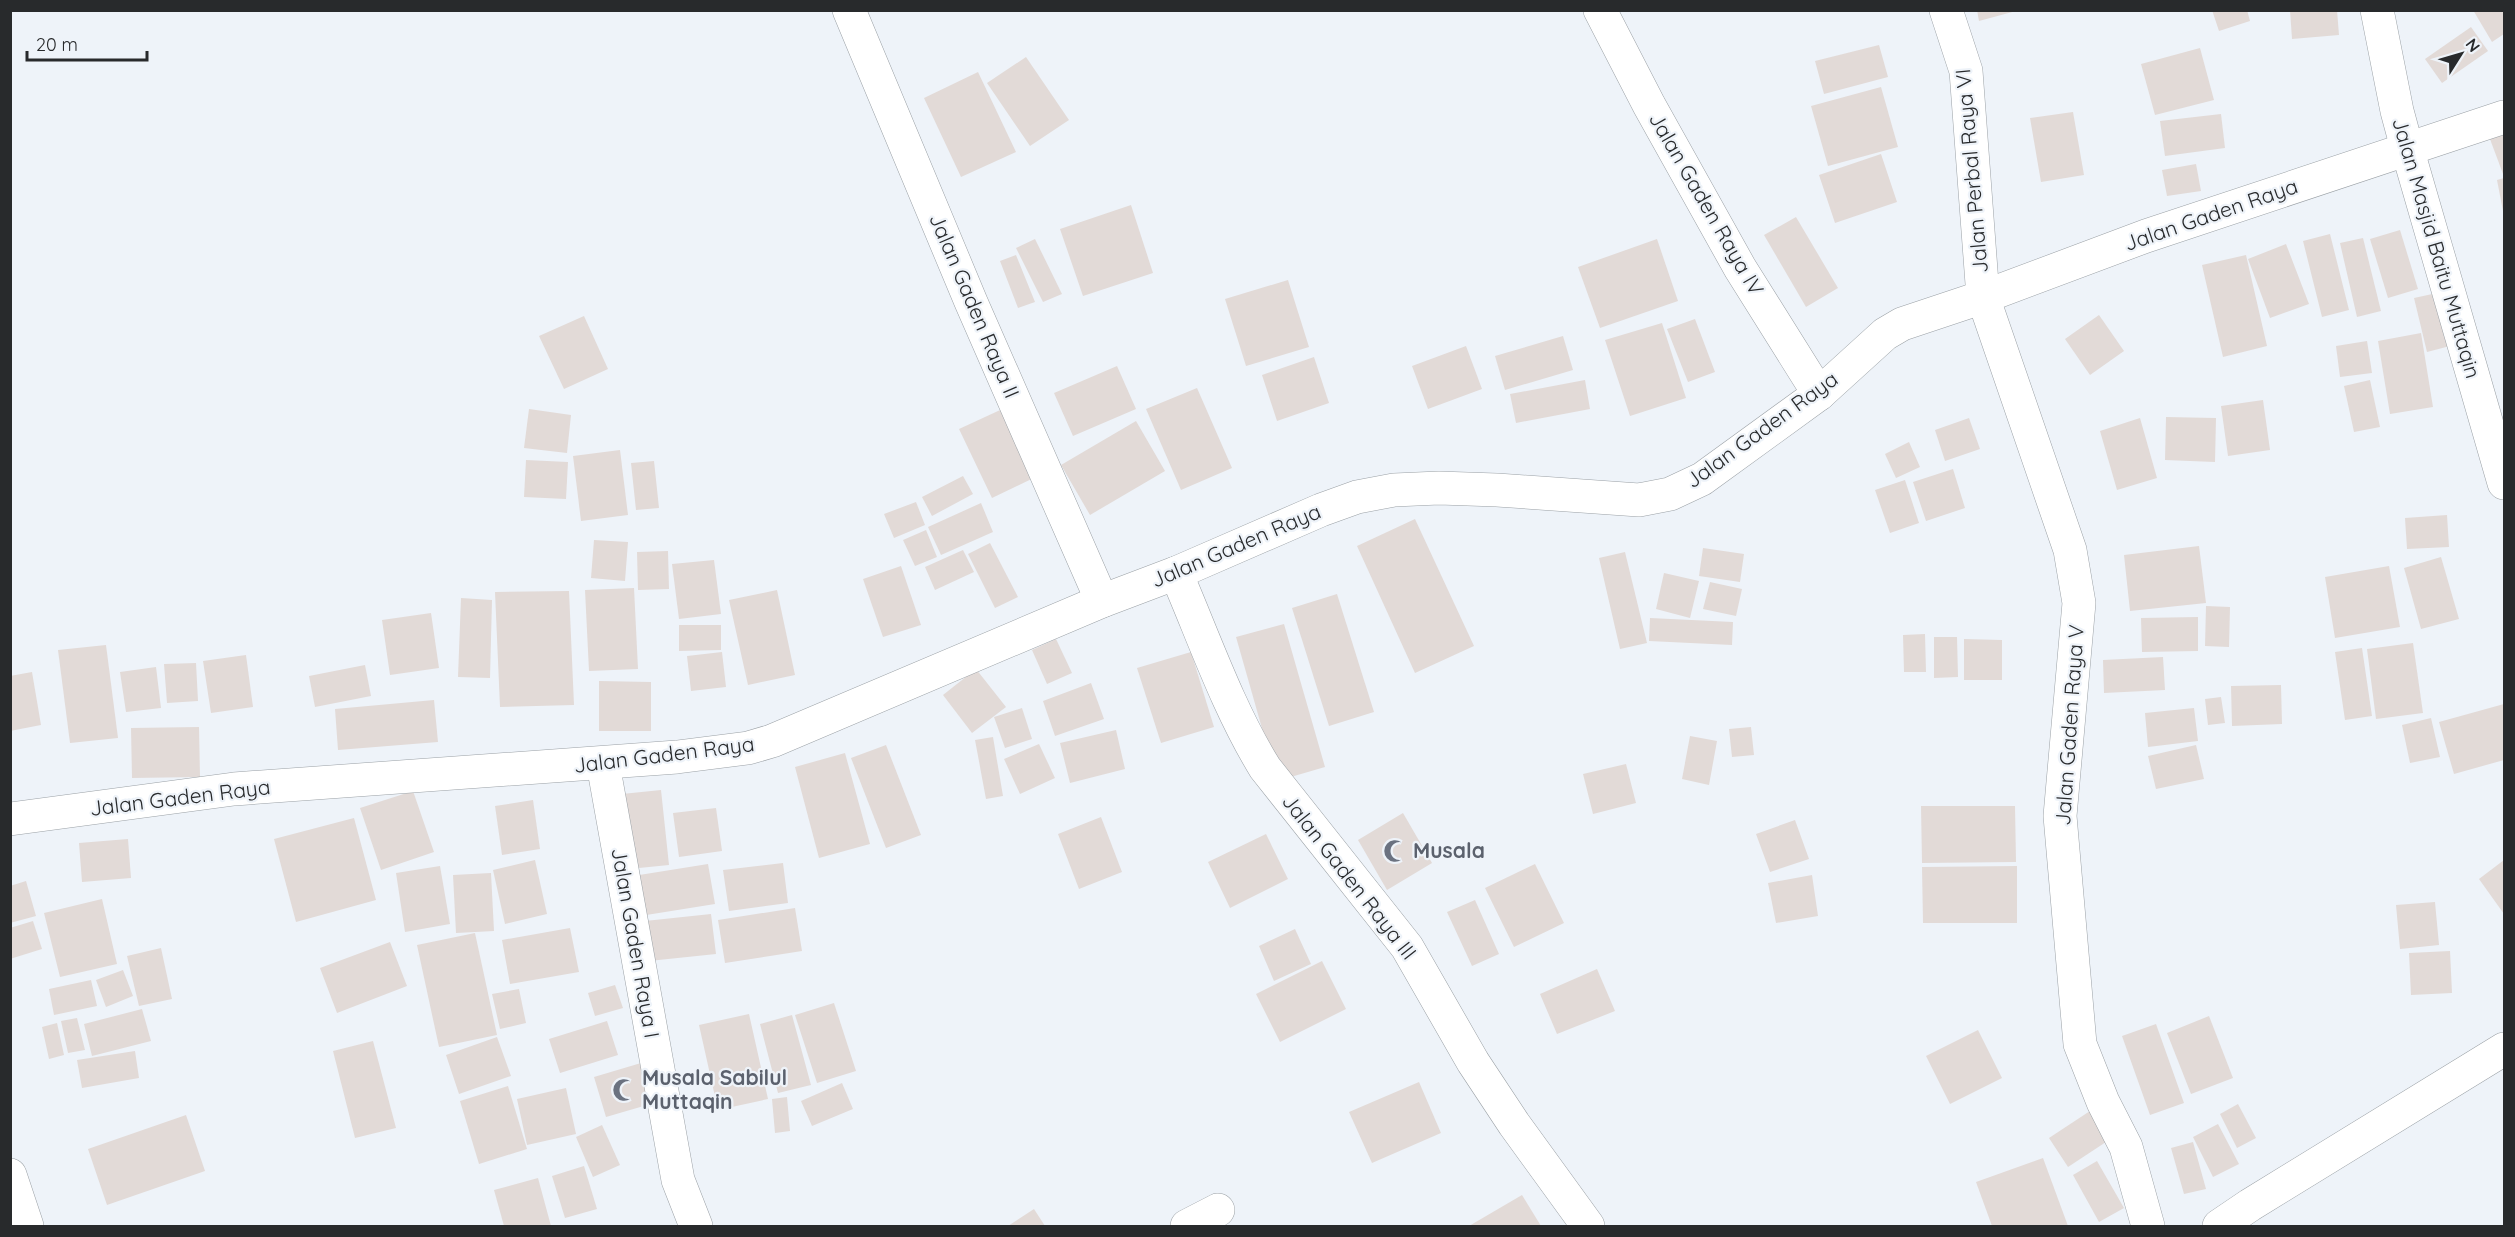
<svg xmlns="http://www.w3.org/2000/svg" width="2515" height="1237" font-family="Quicksand,sans-serif">
  <style>
    .building { fill: #e2dad7 }
    .lines { fill: none; stroke-linecap: round; stroke-linejoin: round }
    .street-casing { stroke: #9ba1a6; stroke-width: 34 }
    .street { stroke: #fff; stroke-width: 33 }
    .labels { text-anchor: middle; stroke-width: 4.5; stroke-linejoin: round; paint-order: stroke }
    .street-label { font-size: 21px; fill: #282a2c; stroke: #eef3f9 }
    .worship-label { font-size: 21px; font-weight: bold; fill: #5b616d; stroke: #eef3f9; text-anchor: start }
  </style>
  <rect width="100%" height="100%" fill="#eef3f9"/>
  <!-- building -->
  <g class="building">
    <polygon points="1977,10 2016,10 2016,11 1979,21"/>
    <polygon points="2212,10 2247,10 2250,21 2219,31"/>
    <polygon points="2290,10 2337,10 2339,35 2292,39"/>
    <polygon points="2473,10 2504,10 2504,34 2492,42"/>
    <polygon points="2471,27 2488,51 2442,83 2425,59"/>
    <polygon points="1879,45 1888,77 1824,94 1815,61"/>
    <polygon points="2200,48 2214,100 2155,115 2141,64"/>
    <polygon points="1026,57 1069,120 1030,146 987,83"/>
    <polygon points="978,72 1016,152 961,177 924,98"/>
    <polygon points="1881,87 1898,147 1828,166 1811,106"/>
    <polygon points="2073,112 2084,175 2041,182 2030,118"/>
    <polygon points="2221,114 2225,148 2165,156 2160,121"/>
    <polygon points="2504,125 2504,173 2503,174 2487,131"/>
    <polygon points="1881,154 1897,202 1835,223 1819,175"/>
    <polygon points="2196,164 2201,191 2167,196 2162,170"/>
    <polygon points="2504,178 2504,211 2503,211 2497,180"/>
    <polygon points="1131,205 1153,273 1083,296 1060,229"/>
    <polygon points="1796,217 1838,288 1806,307 1764,235"/>
    <polygon points="2400,230 2418,289 2388,298 2370,239"/>
    <polygon points="2330,234 2349,310 2322,317 2303,241"/>
    <polygon points="2363,238 2381,311 2357,317 2340,243"/>
    <polygon points="1035,239 1062,294 1043,302 1016,248"/>
    <polygon points="1657,239 1678,301 1600,328 1578,267"/>
    <polygon points="2286,244 2309,304 2270,318 2248,259"/>
    <polygon points="1016,255 1035,302 1018,308 1000,261"/>
    <polygon points="2246,255 2267,346 2223,357 2202,265"/>
    <polygon points="1288,280 1309,347 1246,366 1225,299"/>
    <polygon points="2437,293 2450,346 2427,352 2414,298"/>
    <polygon points="2099,315 2124,351 2090,375 2065,339"/>
    <polygon points="584,316 608,369 564,389 539,336"/>
    <polygon points="1695,319 1715,372 1688,382 1667,329"/>
    <polygon points="1662,323 1686,398 1630,416 1605,340"/>
    <polygon points="2421,333 2433,407 2390,414 2378,341"/>
    <polygon points="1563,336 1573,370 1505,390 1495,356"/>
    <polygon points="2367,341 2372,373 2340,377 2336,346"/>
    <polygon points="1466,346 1482,389 1428,409 1412,366"/>
    <polygon points="1314,357 1329,403 1277,421 1262,375"/>
    <polygon points="1117,366 1136,409 1073,436 1054,393"/>
    <polygon points="1585,380 1590,409 1516,423 1510,394"/>
    <polygon points="2370,380 2380,427 2354,432 2344,386"/>
    <polygon points="1197,388 1232,468 1181,490 1146,409"/>
    <polygon points="2263,400 2270,450 2228,456 2221,406"/>
    <polygon points="1011,405 1044,473 992,498 959,429"/>
    <polygon points="529,409 571,415 567,453 524,448"/>
    <polygon points="2166,417 2216,418 2215,462 2165,460"/>
    <polygon points="1969,418 1980,449 1945,461 1935,430"/>
    <polygon points="2140,418 2157,478 2117,490 2100,431"/>
    <polygon points="1136,421 1165,471 1090,515 1061,465"/>
    <polygon points="1909,442 1920,467 1896,478 1885,454"/>
    <polygon points="620,450 628,515 581,521 573,456"/>
    <polygon points="526,460 568,462 566,499 524,497"/>
    <polygon points="654,461 659,508 636,510 631,463"/>
    <polygon points="1953,469 1965,508 1926,521 1913,482"/>
    <polygon points="963,476 973,494 932,516 922,497"/>
    <polygon points="1905,480 1919,523 1890,533 1875,490"/>
    <polygon points="916,502 925,525 894,538 884,514"/>
    <polygon points="981,503 993,532 941,555 928,527"/>
    <polygon points="2447,515 2449,547 2407,549 2405,518"/>
    <polygon points="1415,519 1474,646 1415,673 1357,546"/>
    <polygon points="926,530 937,557 915,566 903,540"/>
    <polygon points="594,540 628,542 625,581 591,578"/>
    <polygon points="990,543 1018,597 995,608 968,554"/>
    <polygon points="2199,546 2206,603 2130,611 2124,555"/>
    <polygon points="1703,548 1744,554 1740,582 1699,576"/>
    <polygon points="963,550 974,572 935,590 925,567"/>
    <polygon points="668,551 669,589 638,590 637,552"/>
    <polygon points="1625,552 1647,643 1620,649 1599,558"/>
    <polygon points="2441,557 2459,619 2421,629 2404,568"/>
    <polygon points="714,560 721,614 679,619 672,564"/>
    <polygon points="901,566 921,625 883,637 863,579"/>
    <polygon points="2389,566 2400,627 2335,638 2325,577"/>
    <polygon points="1664,573 1699,581 1690,618 1656,609"/>
    <polygon points="1710,582 1742,589 1736,616 1703,609"/>
    <polygon points="634,588 638,669 589,671 585,590"/>
    <polygon points="777,590 795,675 748,685 729,600"/>
    <polygon points="569,591 574,705 500,707 495,592"/>
    <polygon points="1337,594 1374,712 1329,726 1292,608"/>
    <polygon points="461,598 492,600 490,678 458,677"/>
    <polygon points="2206,606 2230,607 2229,647 2205,646"/>
    <polygon points="431,613 439,668 390,675 382,620"/>
    <polygon points="2198,617 2198,651 2142,652 2141,618"/>
    <polygon points="1650,618 1733,622 1732,645 1649,641"/>
    <polygon points="1284,624 1325,767 1277,781 1236,637"/>
    <polygon points="679,625 721,625 721,650 679,651"/>
    <polygon points="1925,634 1926,672 1904,672 1903,635"/>
    <polygon points="1934,637 1957,637 1958,677 1934,678"/>
    <polygon points="1056,639 1072,673 1047,684 1032,650"/>
    <polygon points="1964,639 2002,640 2002,680 1964,680"/>
    <polygon points="2413,643 2423,713 2376,719 2367,649"/>
    <polygon points="106,645 118,738 70,743 58,650"/>
    <polygon points="2362,648 2372,716 2345,720 2335,652"/>
    <polygon points="722,652 726,687 691,691 687,656"/>
    <polygon points="1191,652 1214,727 1161,743 1137,668"/>
    <polygon points="246,655 253,707 211,713 203,661"/>
    <polygon points="2163,657 2165,690 2104,693 2103,660"/>
    <polygon points="196,663 198,701 167,703 164,664"/>
    <polygon points="365,665 371,696 315,707 309,676"/>
    <polygon points="156,667 161,708 126,712 120,672"/>
    <polygon points="976,669 1006,707 972,733 943,695"/>
    <polygon points="32,672 41,725 10,731 10,676"/>
    <polygon points="599,681 651,682 651,731 599,731"/>
    <polygon points="1091,683 1104,719 1055,736 1043,701"/>
    <polygon points="2281,685 2282,724 2232,726 2231,686"/>
    <polygon points="2221,697 2225,723 2208,725 2205,699"/>
    <polygon points="434,700 438,742 338,750 335,709"/>
    <polygon points="2504,704 2504,760 2454,774 2439,722"/>
    <polygon points="1022,708 1032,739 1005,748 994,717"/>
    <polygon points="2194,708 2198,741 2148,747 2145,713"/>
    <polygon points="2431,718 2440,757 2410,763 2402,725"/>
    <polygon points="199,727 200,777 132,778 131,728"/>
    <polygon points="1751,727 1754,755 1732,757 1729,729"/>
    <polygon points="1116,730 1125,769 1070,783 1060,743"/>
    <polygon points="1690,736 1717,741 1709,785 1682,779"/>
    <polygon points="993,737 1003,796 986,799 975,740"/>
    <polygon points="1039,744 1055,778 1020,794 1004,759"/>
    <polygon points="886,745 921,835 886,848 851,758"/>
    <polygon points="2196,745 2204,779 2156,789 2148,756"/>
    <polygon points="845,753 870,844 819,858 795,767"/>
    <polygon points="1626,764 1636,803 1593,814 1583,774"/>
    <polygon points="661,790 669,865 629,869 622,794"/>
    <polygon points="413,791 434,852 381,870 360,808"/>
    <polygon points="533,800 540,849 502,855 495,806"/>
    <polygon points="1921,806 2015,806 2016,862 1922,863"/>
    <polygon points="716,808 722,851 679,857 673,813"/>
    <polygon points="1403,813 1432,863 1387,890 1358,840"/>
    <polygon points="1101,817 1122,872 1079,889 1058,834"/>
    <polygon points="354,818 376,900 296,922 274,839"/>
    <polygon points="1795,820 1809,859 1770,872 1756,834"/>
    <polygon points="1266,834 1288,879 1230,908 1208,862"/>
    <polygon points="128,839 131,878 82,882 79,843"/>
    <polygon points="535,860 547,914 505,924 493,870"/>
    <polygon points="2504,860 2504,914 2479,879"/>
    <polygon points="783,863 788,903 729,911 723,870"/>
    <polygon points="708,864 715,904 640,916 633,876"/>
    <polygon points="1535,864 1564,923 1514,947 1485,888"/>
    <polygon points="440,866 450,924 405,932 396,873"/>
    <polygon points="2017,866 2017,923 1923,923 1922,867"/>
    <polygon points="491,873 494,931 456,933 453,875"/>
    <polygon points="1812,875 1818,916 1776,923 1768,883"/>
    <polygon points="26,881 36,916 10,923 10,886"/>
    <polygon points="102,899 117,964 60,977 44,913"/>
    <polygon points="1475,900 1499,954 1472,966 1447,912"/>
    <polygon points="2435,902 2439,945 2400,949 2396,905"/>
    <polygon points="795,908 802,951 725,963 718,920"/>
    <polygon points="711,914 716,954 649,961 645,921"/>
    <polygon points="33,921 42,949 10,959 10,928"/>
    <polygon points="570,928 579,972 510,984 502,940"/>
    <polygon points="1295,929 1311,964 1274,981 1259,946"/>
    <polygon points="475,933 497,1035 439,1047 417,945"/>
    <polygon points="390,942 407,986 337,1013 320,968"/>
    <polygon points="161,948 172,999 139,1006 127,956"/>
    <polygon points="2450,951 2452,993 2411,995 2409,953"/>
    <polygon points="1322,961 1346,1009 1280,1042 1256,994"/>
    <polygon points="1597,969 1615,1011 1557,1034 1540,994"/>
    <polygon points="123,970 133,996 106,1007 96,980"/>
    <polygon points="91,980 97,1006 54,1015 49,989"/>
    <polygon points="615,985 623,1008 595,1016 588,993"/>
    <polygon points="519,989 526,1023 500,1029 492,994"/>
    <polygon points="834,1003 856,1071 817,1083 795,1015"/>
    <polygon points="142,1009 151,1041 92,1056 84,1024"/>
    <polygon points="749,1014 768,1099 718,1110 699,1025"/>
    <polygon points="792,1015 811,1085 778,1093 760,1024"/>
    <polygon points="2209,1016 2233,1078 2191,1094 2167,1033"/>
    <polygon points="77,1018 85,1050 68,1053 61,1021"/>
    <polygon points="607,1021 618,1055 560,1073 549,1039"/>
    <polygon points="57,1023 64,1055 49,1059 42,1027"/>
    <polygon points="2156,1024 2184,1103 2150,1115 2122,1036"/>
    <polygon points="1978,1030 2002,1078 1950,1104 1926,1056"/>
    <polygon points="497,1037 511,1076 459,1094 446,1055"/>
    <polygon points="373,1041 396,1128 355,1138 333,1051"/>
    <polygon points="135,1051 139,1078 82,1088 77,1060"/>
    <polygon points="641,1063 654,1103 606,1117 594,1077"/>
    <polygon points="1419,1082 1441,1133 1372,1163 1349,1112"/>
    <polygon points="842,1083 853,1109 812,1126 801,1101"/>
    <polygon points="508,1086 527,1149 479,1164 460,1101"/>
    <polygon points="566,1088 576,1134 527,1145 517,1099"/>
    <polygon points="787,1097 790,1131 775,1133 772,1099"/>
    <polygon points="2238,1104 2256,1138 2237,1148 2220,1114"/>
    <polygon points="2090,1111 2109,1140 2068,1167 2049,1138"/>
    <polygon points="186,1115 205,1171 107,1205 88,1149"/>
    <polygon points="2218,1124 2239,1164 2213,1177 2193,1137"/>
    <polygon points="602,1125 620,1165 593,1177 576,1137"/>
    <polygon points="2193,1142 2206,1189 2184,1194 2171,1148"/>
    <polygon points="2043,1158 2068,1226 1992,1226 1976,1182"/>
    <polygon points="2097,1161 2124,1208 2099,1222 2073,1175"/>
    <polygon points="584,1166 597,1209 565,1218 552,1176"/>
    <polygon points="538,1178 551,1226 504,1226 494,1190"/>
    <polygon points="1522,1195 1541,1226 1469,1226"/>
    <polygon points="1034,1209 1045,1226 1008,1226"/>
  </g>
  <g class="lines">
    <!-- street casing -->
    <g class="street-casing">
      <g id="street">
        <polyline points="849,10 971,302 1102,601"/>
        <polyline points="1600,10 1649,105 1740,268 1819,394"/>
        <polyline points="1946,10 1966,71 1983,297 2070,550 2079,603 2060,816 2080,1044 2103,1102 2126,1147 2148,1226"/>
        <polyline points="2377,10 2397,111 2407,148 2504,483"/>
        <path d="M1176,573C1204,638 1228,708 1265,768L1407,947L1473,1062L1514,1124L1588,1226"/>
        <polyline points="603,764 678,1180 696,1226"/>
        <polyline points="10,819 234,789 677,757 748,748 772,741 1102,601 1176,573 1321,510 1357,497 1394,490 1439,488 1497,490 1639,500 1670,494 1702,479 1819,394 1885,334 1902,324 1983,297 2146,236 2504,117"/>
        <polyline points="10,1175 27,1226"/>
        <polyline points="1187,1226 1218,1210"/>
        <polyline points="2219,1226 2250,1205 2504,1049"/>
      </g>
    </g>
    <!-- street -->
    <use href="#street" class="street"/>
  </g>
  <!-- icons -->
  <defs>
    <g id="mosque-bare" transform="scale(1.8)"><path d="M3.5-4.9A6 6 0 1 0 3.5 4.9A5 5 0 1 1 3.5-4.9Z" fill="#6b7280" stroke="#eef3f9" stroke-width="2.5" paint-order="stroke"/></g>
  </defs>
  <g fill-rule="evenodd">
    <use href="#mosque-bare" x="1395" y="851"/>
    <use href="#mosque-bare" x="624" y="1090"/>
  </g>
  <g class="labels">
    <!-- street labels -->
    <g class="street-label">
      <text transform="translate(1972 171) rotate(-95)" y="7">Jalan Perbal Raya VI</text>
      <text transform="translate(1706 204) rotate(60)" y="7">Jalan Gaden Raya IV</text>
      <text transform="translate(2211 215) rotate(-19)" y="7">Jalan Gaden Raya</text>
      <text transform="translate(2436 248) rotate(74)" y="7">Jalan Masjid Baitu Muttaqin</text>
      <text transform="translate(974 306) rotate(67)" y="7">Jalan Gaden Raya II</text>
      <text transform="translate(1762 430) rotate(-36)" y="7">Jalan Gaden Raya</text>
      <text transform="translate(1236 546) rotate(-23)" y="7">Jalan Gaden Raya</text>
      <text transform="translate(2070 725) rotate(-86)" y="7">Jalan Gaden Raya V</text>
      <text transform="translate(664 755) rotate(-7)" y="7">Jalan Gaden Raya</text>
      <text transform="translate(180 798) rotate(-7)" y="7">Jalan Gaden Raya</text>
      <text transform="translate(1349 877) rotate(52)" y="7">Jalan Gaden Raya III</text>
      <text transform="translate(635 943) rotate(80)" y="7">Jalan Gaden Raya I</text>
    </g>
    <!-- worship labels -->
    <g class="worship-label">
      <text x="1413" y="858">Musala</text>
      <text x="642" y="1085">Musala Sabilul<tspan x="642" dy="24">Muttaqin</tspan></text>
    </g>
  </g>
  <!-- border -->
  <rect width="2515" height="1237" fill="none" stroke="#282a2c" stroke-width="24"/>
  <!-- north arrow -->
  <g transform="translate(2461 54) rotate(53)" stroke="#eef3f9" stroke-width="4.5" paint-order="stroke">
  <path d="M0-4.5L10 22L0 15L-10 22Z" fill="#282a2c"/>
  <text y="-9" font-size="16" font-weight="bold" text-anchor="middle" fill="#282a2c">N</text>
  </g>
  <!-- scale -->
  <path d="M27 51v9h120v-9" fill="none" stroke="#282a2c" stroke-width="3"/>
  <text x="36" y="51" font-size="18" fill="#282a2c" stroke="#eef3f9" stroke-width="4.5" paint-order="stroke">20 m</text>
</svg>
